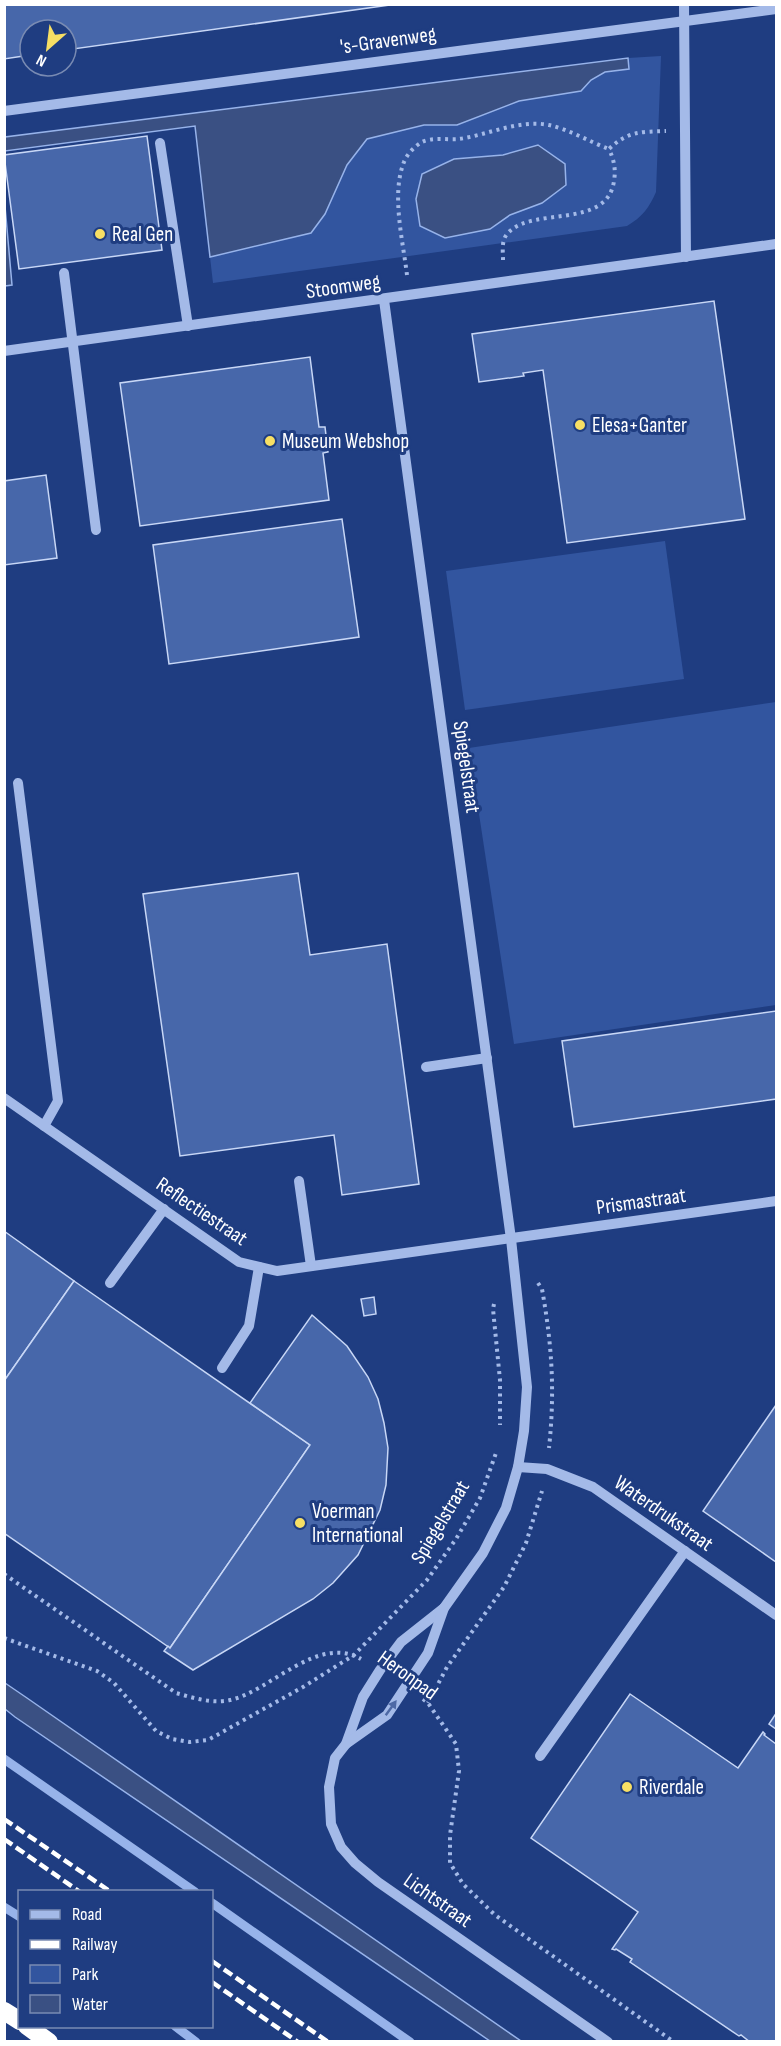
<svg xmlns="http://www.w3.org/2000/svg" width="781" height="2046" font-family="'Sofia Sans Condensed',sans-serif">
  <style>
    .green { fill: #32559f; fill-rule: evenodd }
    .water { fill: #3a5083; stroke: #97b3ea; stroke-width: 1.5 }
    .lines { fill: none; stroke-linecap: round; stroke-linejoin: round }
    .stream { stroke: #97b3ea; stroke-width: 9 }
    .building { fill: #4767aa; stroke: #c8d7f6; stroke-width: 1.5 }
    .path { stroke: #a4bae8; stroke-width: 4; stroke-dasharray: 3 4.5; stroke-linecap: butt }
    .minor { stroke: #a4bae8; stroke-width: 10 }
    .highway { stroke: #fff; stroke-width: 18 }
    .rail { stroke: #fff; stroke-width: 4.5; stroke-dasharray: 10 4.5; stroke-linecap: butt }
    .oneway { fill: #4e69a5 }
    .poi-dot { fill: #f7df64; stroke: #1f3d81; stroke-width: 2 }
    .labels { text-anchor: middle; stroke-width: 6; stroke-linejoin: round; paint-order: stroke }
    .street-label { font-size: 21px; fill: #fff; stroke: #1f3d81 }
    .poi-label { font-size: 21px; fill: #fff; stroke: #1f3d81; text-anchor: start }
  </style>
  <rect width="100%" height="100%" fill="#1f3d81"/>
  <!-- green -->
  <g class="green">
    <path d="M661,56L656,192C649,208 642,217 627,226L213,283L210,257L311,233L325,214L347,165L366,139L424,125H457L519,101L580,91L590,80L605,72L629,69L628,58ZM538,145L542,203L510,215L490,229L454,159L503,155Z"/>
    <polygon points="665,541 684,679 465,710 446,571"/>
    <polygon points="776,702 776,1005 514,1044 469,748"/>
  </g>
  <!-- water -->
  <g class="water">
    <polygon points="628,58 629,69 605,72 591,80 581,91 519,101 457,125 424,125 367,139 347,165 325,214 311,233 210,257 195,126 5,151 5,137"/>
    <polygon points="538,145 565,164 566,185 542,203 510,215 490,229 445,238 420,226 416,199 422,174 454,159 503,155"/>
    <polygon points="4,195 12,285 5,286 4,286"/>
    <polygon points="5,1683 27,1698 521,2041 490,2041 15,1717 5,1709"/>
  </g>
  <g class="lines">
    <!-- stream -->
    <g class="stream">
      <polyline points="4,1759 195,1892"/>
      <polyline points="212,1903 410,2042"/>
      <polyline points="4,1907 20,1917"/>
      <polyline points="175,2026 196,2042"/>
    </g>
  </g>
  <!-- building -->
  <g class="building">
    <polygon points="4,4 397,4 66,50 66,30 30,30 30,55 4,59"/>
    <polygon points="147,136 162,250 19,269 4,155"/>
    <polygon points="714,301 745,519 567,543 543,370 523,373 524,376 479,382 472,334"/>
    <polygon points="310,357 319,427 325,427 328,452 323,453 329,500 140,526 120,383"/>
    <polygon points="46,475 57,558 4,565 4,481"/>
    <polygon points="342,519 359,637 169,664 153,545"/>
    <polygon points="298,873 310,955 387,944 419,1184 342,1195 334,1135 180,1156 143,894"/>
    <polygon points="776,1011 776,1099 574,1127 562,1041"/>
    <polygon points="4,1231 74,1281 4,1381"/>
    <polygon points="74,1281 310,1445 170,1648 4,1533 4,1381"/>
    <polygon points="374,1297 376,1314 364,1316 361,1299"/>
    <polygon points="312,1315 347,1346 368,1377 378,1399 384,1423 388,1448 386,1485 380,1510 358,1555 333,1583 313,1599 193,1670 164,1651 168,1646 170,1648 310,1445 250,1403"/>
    <polygon points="776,1405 776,1562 703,1511"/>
    <polygon points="630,1694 738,1768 763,1732 765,1734 764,1735 776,1744 776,2042 750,2042 741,2035 739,2036 630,1962 632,1959 616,1949 615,1950 612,1949 638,1912 531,1838"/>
    <polygon points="775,1715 776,1716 776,1729 769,1724"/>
  </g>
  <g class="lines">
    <!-- path -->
    <g class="path">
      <path d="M503,260C503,251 501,240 508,233C532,206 607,230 614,181C616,169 614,160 609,149C628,131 640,132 666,131"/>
      <path d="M407,275C403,241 391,194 404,162C407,154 415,146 422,142C432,137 448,140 459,139C487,135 520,119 549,125C568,129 590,142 609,149"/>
      <path d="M538,1283L542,1289C552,1345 555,1391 549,1448"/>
      <polyline points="494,1304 493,1309 500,1380 500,1425"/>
      <path d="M4,1574L176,1693C194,1698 212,1704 230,1700C271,1691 317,1634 361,1659"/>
      <polyline points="4,1638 97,1671 114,1683 156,1731 172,1739 190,1742 208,1740 303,1687 354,1655 427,1580 456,1539 480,1498 496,1453"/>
      <polyline points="423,1699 428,1703 456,1744 459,1771 450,1835 450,1863 463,1884 495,1915 674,2042"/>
      <polyline points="428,1703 447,1667 504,1587 526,1543 542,1491"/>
    </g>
    <!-- minor -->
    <g class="minor">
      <polyline points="684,4 686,257"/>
      <polyline points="4,111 776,9"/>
      <polyline points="160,143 188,326"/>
      <polyline points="64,273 96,530"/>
      <polyline points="4,351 776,244"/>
      <polyline points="18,783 58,1101 44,1126"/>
      <polyline points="426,1067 487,1058"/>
      <polyline points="4,1098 239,1262 277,1271 776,1201"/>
      <polyline points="299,1181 311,1266"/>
      <polyline points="110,1283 164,1209"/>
      <polyline points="222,1368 249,1326 259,1267"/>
      <polyline points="518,1467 547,1469 593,1487 776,1615"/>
      <polyline points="444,1608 401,1642 380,1670 363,1697 346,1744 335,1758 329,1787 331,1824 341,1847 355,1863 378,1882 608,2042"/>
      <polyline points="346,1744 387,1715 428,1653 444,1608 483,1553 506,1508 518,1467 524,1431 527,1387 511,1239 384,300"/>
      <polyline points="540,1756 685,1551"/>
    </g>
    <!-- highway -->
    <g class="highway">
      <polyline points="4,2011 20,2021"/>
      <polyline points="27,2026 49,2042"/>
    </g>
    <!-- rail -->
    <g class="rail">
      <polyline points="4,1819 111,1892"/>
      <polyline points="4,1839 80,1892"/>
      <polyline points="212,1961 328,2042"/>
      <polyline points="212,1982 298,2042"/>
    </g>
  </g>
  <!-- one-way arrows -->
  <defs><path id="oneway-solid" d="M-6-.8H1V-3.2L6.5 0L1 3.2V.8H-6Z" transform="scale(1.5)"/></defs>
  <use class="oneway" href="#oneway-solid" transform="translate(391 1708) rotate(-54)"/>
  <!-- markers -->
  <g class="poi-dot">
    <circle cx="100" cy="234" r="6"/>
    <circle cx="580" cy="425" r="6"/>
    <circle cx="270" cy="441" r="6"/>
    <circle cx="300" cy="1523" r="6"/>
    <circle cx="627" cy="1787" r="6"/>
  </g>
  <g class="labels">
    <!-- street labels -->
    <g class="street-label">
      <text transform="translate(388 40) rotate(-8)" y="7">'s-Gravenweg</text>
      <text transform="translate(343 286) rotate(-8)" y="7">Stoomweg</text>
      <text transform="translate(467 767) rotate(82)" y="7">Spiegelstraat</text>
      <text transform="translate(641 1201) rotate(-8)" y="7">Prismastraat</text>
      <text transform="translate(202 1211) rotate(34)" y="7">Reflectiestraat</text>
      <text transform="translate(664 1513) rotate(35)" y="7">Waterdrukstraat</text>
      <text transform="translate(440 1522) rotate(-59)" y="7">Spiegelstraat</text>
      <text transform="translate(408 1675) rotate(36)" y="7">Heronpad</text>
      <text transform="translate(438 1900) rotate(35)" y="7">Lichtstraat</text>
    </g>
    <!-- poi labels -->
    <g class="poi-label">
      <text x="112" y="241">Real Gen</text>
      <text x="592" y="432">Elesa+Ganter</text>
      <text x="282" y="448">Museum Webshop</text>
      <text x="312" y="1518">Voerman<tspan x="312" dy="24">International</tspan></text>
      <text x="639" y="1794">Riverdale</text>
    </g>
  </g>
  <!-- border -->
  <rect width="781" height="2046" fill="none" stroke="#ffffff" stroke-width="12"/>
  <!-- legend -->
  <rect x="18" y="1890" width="195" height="138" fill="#1f3d81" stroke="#798bb3" stroke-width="1.5"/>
  <rect x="30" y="1910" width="30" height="9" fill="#a4bae8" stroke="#798bb3" stroke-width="1.5"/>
  <text x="72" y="1920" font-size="18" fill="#ffffff">Road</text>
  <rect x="30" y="1940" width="30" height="9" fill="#ffffff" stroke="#798bb3" stroke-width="1.5"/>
  <text x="72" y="1950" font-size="18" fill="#ffffff">Railway</text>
  <rect x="30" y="1965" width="30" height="18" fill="#32559f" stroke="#798bb3" stroke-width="1.5"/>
  <text x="72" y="1980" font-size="18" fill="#ffffff">Park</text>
  <rect x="30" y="1995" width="30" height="18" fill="#3a5083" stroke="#798bb3" stroke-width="1.5"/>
  <text x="72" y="2010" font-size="18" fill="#ffffff">Water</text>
  <!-- north arrow -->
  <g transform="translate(48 48) rotate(208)"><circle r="28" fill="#1f3d81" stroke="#798bb3" stroke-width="1.5"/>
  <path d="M0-4.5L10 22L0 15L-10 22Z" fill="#f7df64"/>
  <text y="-9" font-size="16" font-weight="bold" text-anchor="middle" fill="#ffffff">N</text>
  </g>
</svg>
